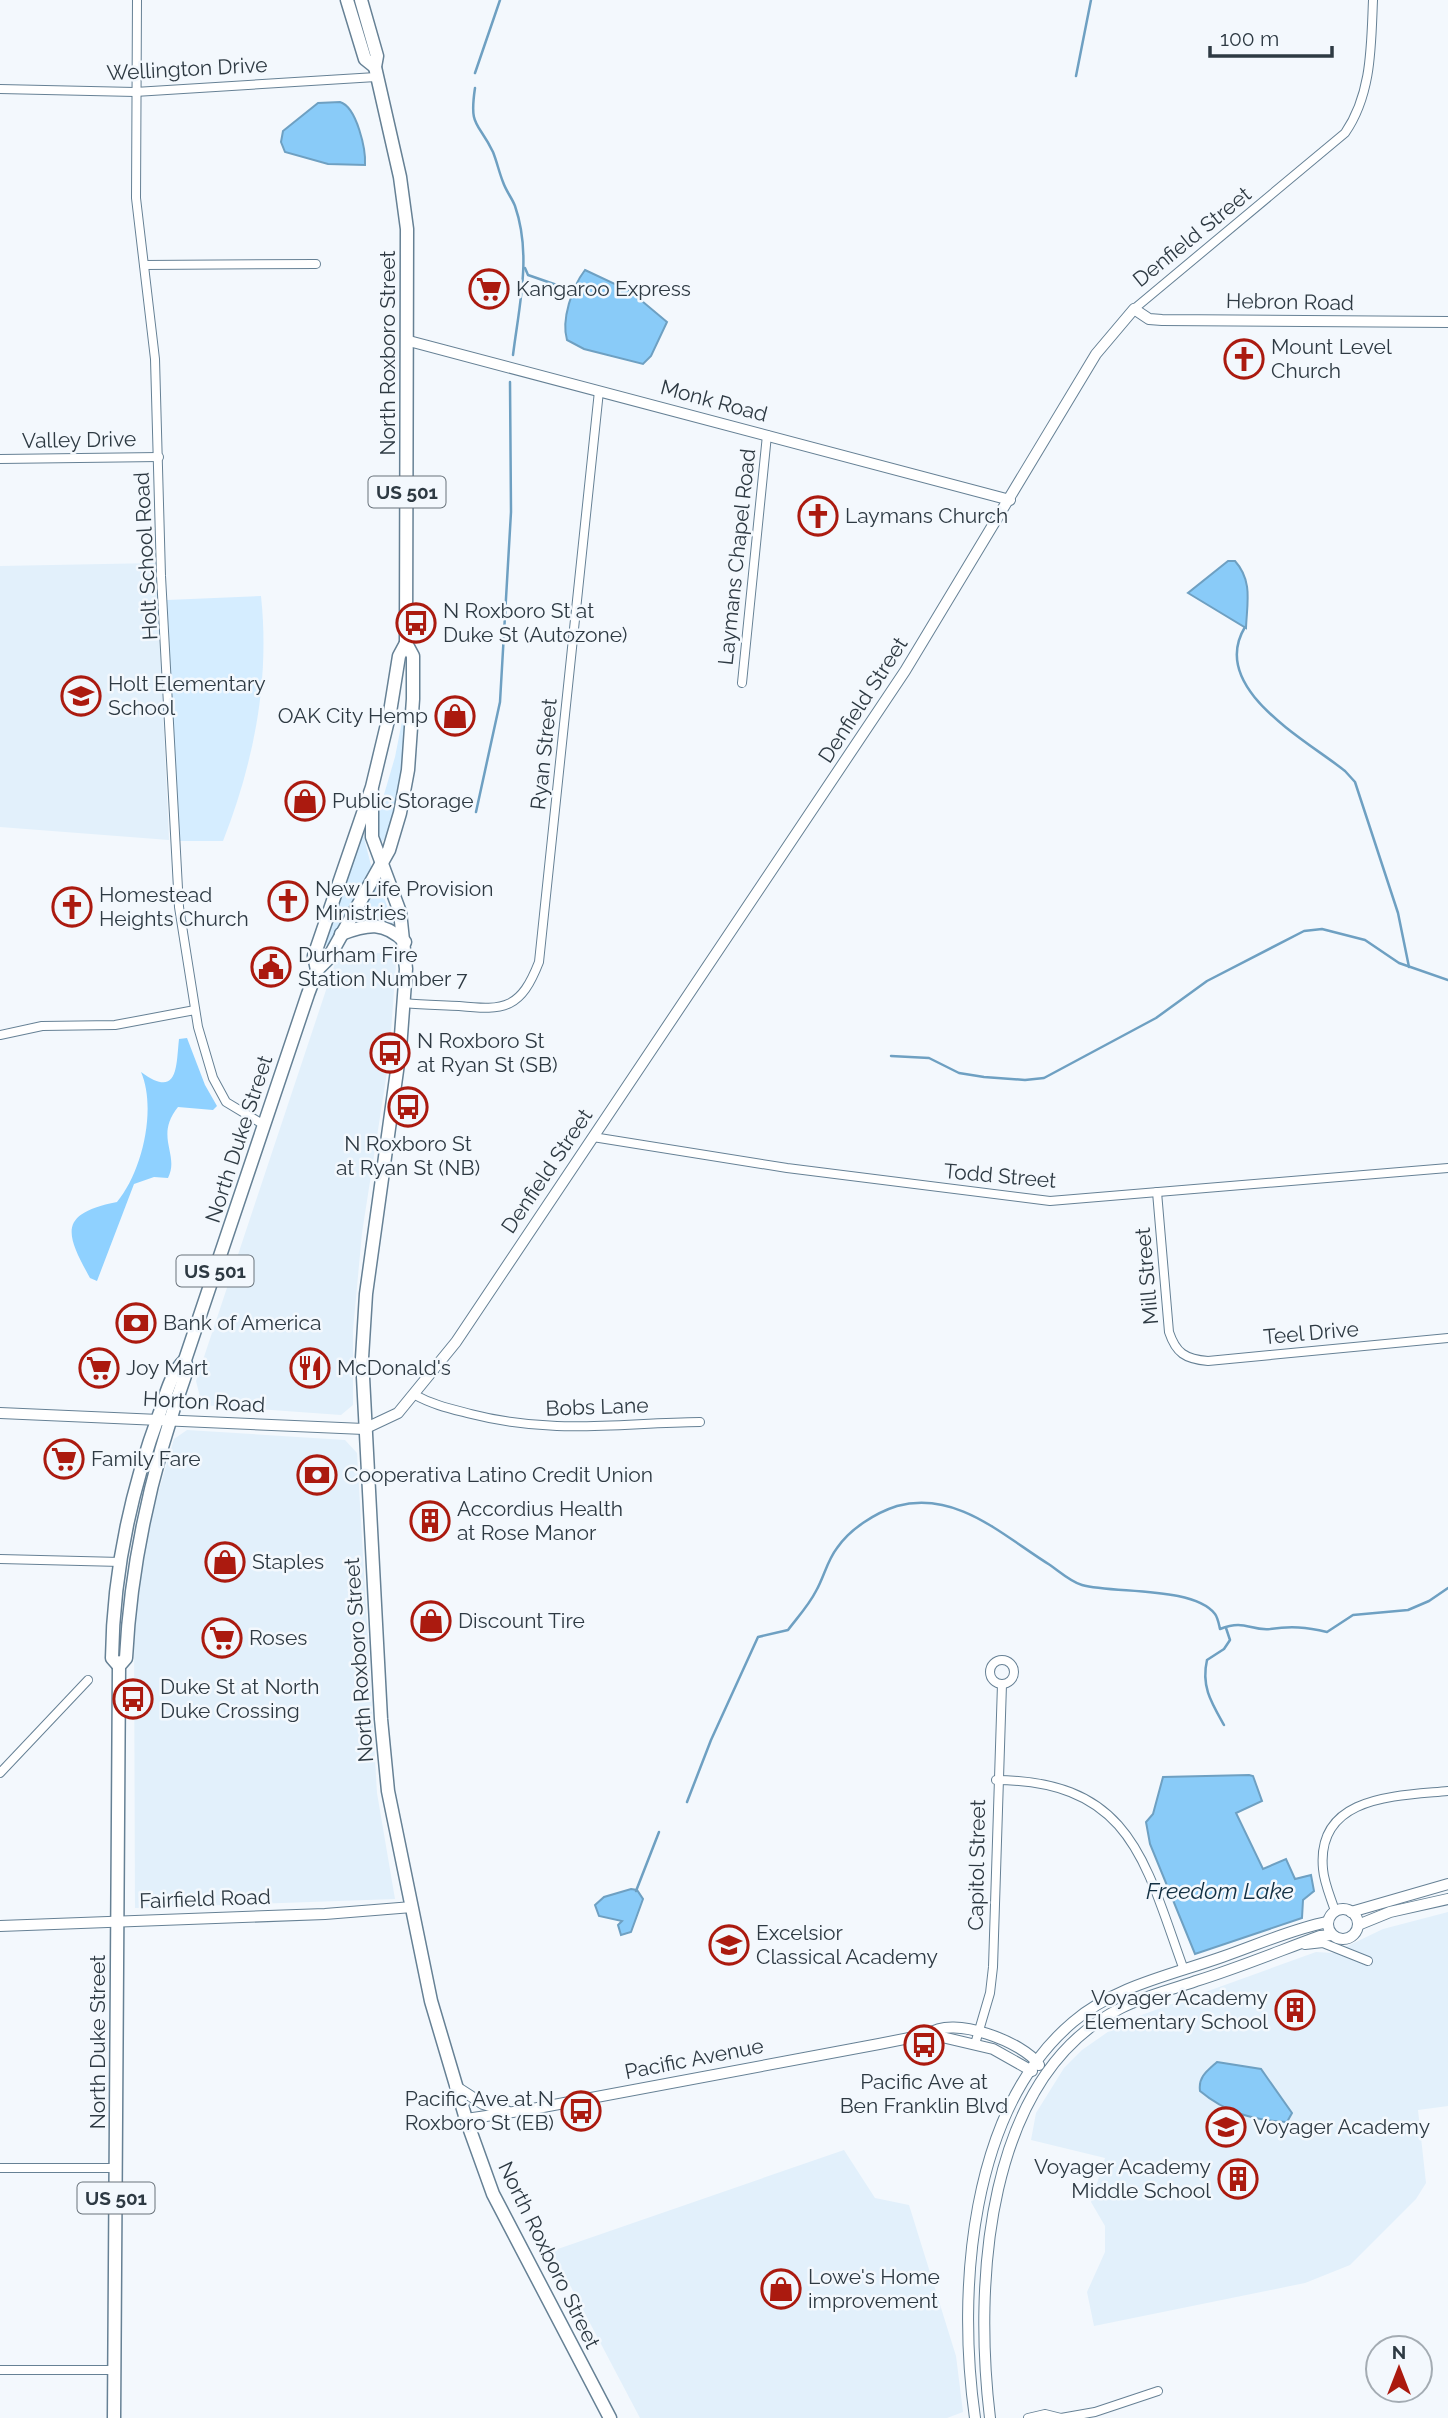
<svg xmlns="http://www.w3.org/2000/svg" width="1448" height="2418" font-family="Raleway,sans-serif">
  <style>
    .built { fill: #e2f0fb }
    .green { fill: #d5edff }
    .forest { fill: #8fd1ff }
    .water { fill: #89cbf8; stroke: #6ea0c2; stroke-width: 2 }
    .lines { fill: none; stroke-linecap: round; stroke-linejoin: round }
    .stream { stroke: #6ea0c2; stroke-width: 2.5 }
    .minor-casing { stroke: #668195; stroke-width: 10 }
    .tertiary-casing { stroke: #668195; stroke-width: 12 }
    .primary-casing { stroke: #668195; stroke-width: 15 }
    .trunk-casing { stroke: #668195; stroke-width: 15 }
    .minor { stroke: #fff; stroke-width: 8 }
    .tertiary { stroke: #fff; stroke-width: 10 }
    .primary { stroke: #fff; stroke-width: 12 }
    .trunk { stroke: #fff; stroke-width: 12 }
    .labels { text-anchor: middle; stroke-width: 5; stroke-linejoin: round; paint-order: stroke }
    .shield { fill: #f3f8fd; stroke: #69737b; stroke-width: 2 }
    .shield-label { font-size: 19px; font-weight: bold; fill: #2e3a43 }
    .street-label { font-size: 21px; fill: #2e3a43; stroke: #f3f8fd }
    .poi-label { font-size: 21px; fill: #2e3a43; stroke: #f3f8fd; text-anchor: start }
    .water-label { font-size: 23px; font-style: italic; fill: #123043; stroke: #f3f8fd }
  </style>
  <rect width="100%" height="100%" fill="#f3f8fd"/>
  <!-- built -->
  <g class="built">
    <polygon points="156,563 169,840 0,827 0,566"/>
    <polygon points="397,950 389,1059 362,1233 353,1330 353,1405 341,1415 202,1405 196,1381 336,960"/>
    <polygon points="187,1430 345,1440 357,1453 377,1793 395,1899 135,1908 134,1627 144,1553 154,1507 174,1439"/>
    <polygon points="1448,1912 1448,2106 1418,2110 1426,2183 1416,2199 1350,2265 1305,2283 1094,2326 1087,2292 1105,2252 1105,2226 1091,2202 1105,2158 1031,2140 1036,2113 1064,2068 1082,2050 1122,2022 1316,1952 1333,1953 1383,1929"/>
    <polygon points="844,2150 875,2198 909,2205 956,2356 963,2412 947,2418 640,2418 552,2251"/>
  </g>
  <!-- green -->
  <g class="green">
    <path d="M261,596C270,680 254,762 223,841H179L167,600Z"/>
    <path d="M407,696C406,729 404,824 379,845L378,815L395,757Z"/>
    <polygon points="363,834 372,869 328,946 324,944"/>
    <polygon points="379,882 393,924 375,920 357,922"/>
  </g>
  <!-- forest -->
  <path class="forest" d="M187,1038L205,1085L217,1106L213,1110L178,1107C154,1137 180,1154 168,1178L154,1177L134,1184L97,1281L90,1278C66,1234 57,1214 117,1202C142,1172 157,1109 141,1072C179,1100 176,1065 179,1039Z"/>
  <!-- water -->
  <g class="water">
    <path d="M340,102C357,107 366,150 365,165L328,164L285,152L281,142L283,131L318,103Z"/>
    <path d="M585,270L630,291L667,322L651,356L643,364L584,349L567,340C561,320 572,287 585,270Z"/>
    <path d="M1228,561H1235C1253,581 1247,603 1246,628L1188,593Z"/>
    <polygon points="1249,1775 1253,1776 1262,1801 1236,1813 1263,1869 1286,1859 1295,1879 1311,1875 1314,1891 1303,1900 1302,1918 1195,1954 1150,1844 1146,1822 1153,1814 1163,1777"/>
    <polygon points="631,1889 637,1890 643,1899 631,1932 621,1935 618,1925 622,1921 599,1916 595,1905 604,1897"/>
    <path d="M1217,2062L1261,2069L1292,2113L1287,2122C1254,2120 1226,2113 1200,2091C1198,2077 1207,2071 1217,2062Z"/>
  </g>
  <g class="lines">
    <!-- stream -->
    <g class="stream">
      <polyline points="475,73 500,0"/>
      <polyline points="1076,76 1091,0"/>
      <path d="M475,88C469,128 478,121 493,152C497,162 499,172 503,182C506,191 512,198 515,206C532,255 519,306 513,355"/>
      <polyline points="525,268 528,275 574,291"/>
      <path d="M1245,627C1208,688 1305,739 1345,771L1355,782L1398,913L1409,967"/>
      <polyline points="476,812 500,702 511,512 510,382"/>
      <polyline points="891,1056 929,1058 959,1073 984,1077 1025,1080 1044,1078 1156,1018 1207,981 1304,931 1322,929 1365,940 1399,963 1448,980"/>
      <path d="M1224,1725C1211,1702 1201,1686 1207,1660L1224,1649L1230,1640L1226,1628"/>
      <path d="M687,1802L711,1740L758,1637L788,1630C797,1618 809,1605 816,1591C824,1577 827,1561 837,1548C850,1529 875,1513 897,1506C957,1490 1003,1536 1050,1565C1060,1572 1071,1582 1082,1585C1114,1594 1193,1586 1215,1614C1218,1618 1219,1625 1220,1629C1245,1619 1250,1631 1270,1629C1291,1626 1306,1627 1327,1632L1353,1615L1408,1610L1429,1601L1448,1588"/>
      <polyline points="636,1891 659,1832"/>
    </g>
    <!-- minor casing -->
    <g class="minor-casing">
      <g id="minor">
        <polyline points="137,0 136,198 155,359 161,576 179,907 198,1027 213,1078 226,1102 264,1125"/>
        <polyline points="0,89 135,92 376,77"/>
        <polyline points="144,265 316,264"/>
        <path d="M1134,309L1345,133C1372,94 1371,46 1373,0"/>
        <polyline points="0,459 159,457"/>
        <polyline points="742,683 767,435"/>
        <path d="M405,1003C423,1005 441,1005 459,1006C506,1011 521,1008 539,962L599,391"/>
        <polyline points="0,1035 42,1026 115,1025 195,1010"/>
        <polyline points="593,1137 787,1168 1050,1201 1448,1168"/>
        <path d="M1157,1192L1169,1332C1176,1353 1185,1359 1208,1361L1448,1338"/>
        <path d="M415,1395C433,1405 452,1409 471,1414C553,1435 618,1423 700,1422"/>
        <polyline points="0,1559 121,1562"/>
        <circle cx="1002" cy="1672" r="12"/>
        <polyline points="0,1773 88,1680"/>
        <path d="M996,1780C1132,1781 1145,1863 1184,1970"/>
        <path d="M1335,1911C1331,1898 1324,1883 1323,1869C1316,1795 1397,1796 1448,1791"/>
        <polyline points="1305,1945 1323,1943 1368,1961"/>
        <polyline points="975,2044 990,1993 993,1967 1002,1684"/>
        <polyline points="0,2168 116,2168"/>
        <polyline points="0,2370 114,2370"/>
        <polyline points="1028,2418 1045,2414 1061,2418"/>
        <polyline points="1061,2418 1095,2412 1158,2391"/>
      </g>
    </g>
    <!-- tertiary casing -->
    <g class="tertiary-casing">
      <g id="tertiary">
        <polyline points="409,341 1010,500"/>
        <polyline points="0,1413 364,1429 398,1413 456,1342 905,671 1096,354 1134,309 1149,319 1162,320 1448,322"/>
        <circle cx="1343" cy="1924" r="15"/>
        <polyline points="1351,1912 1448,1884"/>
        <polyline points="1358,1925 1390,1912 1448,1899"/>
        <polyline points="0,1926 325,1914 412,1907"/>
        <polyline points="929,2034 993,2049 1032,2071"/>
        <polyline points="455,2086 483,2104 507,2111"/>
        <path d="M466,2119L527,2110L879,2044L929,2034C952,2015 1024,2042 1039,2065"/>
        <path d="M975,2418C957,2292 969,2110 1073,2022C1115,1986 1171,1975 1222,1957C1257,1945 1292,1929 1327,1922"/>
        <path d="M990,2418C974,2285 984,2077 1121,2008C1145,1996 1171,1990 1196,1981C1238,1968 1279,1951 1320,1936L1332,1935"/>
      </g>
    </g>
    <!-- primary casing -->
    <g class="primary-casing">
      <polyline id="primary" points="372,791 372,837 400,912 406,969 400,1049 366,1294 362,1358 381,1719 388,1791 431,2001 466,2119 493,2194 610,2418"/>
    </g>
    <!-- trunk casing -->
    <g class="trunk-casing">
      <g id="trunk">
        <polyline points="347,0 365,59 375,67"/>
        <path d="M341,934C368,924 384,921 405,942"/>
        <polyline points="317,970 314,956 372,787 390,712 399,656 406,643 407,229 400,177 375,67 377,56 361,0"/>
        <path d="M119,1666L112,1658C113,1574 131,1490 160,1412C166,1394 171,1373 185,1360"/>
        <path d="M114,2418L119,1666L126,1658C131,1558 153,1464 187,1370L185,1360L308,994L317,970L328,959L389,850L400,813L408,770L413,699V656L406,643"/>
      </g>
    </g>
    <!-- minor -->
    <use href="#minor" class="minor"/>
    <!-- tertiary -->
    <use href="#tertiary" class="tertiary"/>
    <!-- primary -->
    <use href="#primary" class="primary"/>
    <!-- trunk -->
    <use href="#trunk" class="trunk"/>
  </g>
  <!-- icons -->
  <defs>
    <g id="supermarket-ring" transform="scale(2.0125)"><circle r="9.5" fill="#f3f8fd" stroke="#ab1a0f" stroke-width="1.5"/><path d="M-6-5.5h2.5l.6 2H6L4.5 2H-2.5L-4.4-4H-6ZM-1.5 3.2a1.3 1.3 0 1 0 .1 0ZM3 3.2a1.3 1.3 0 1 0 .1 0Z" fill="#ab1a0f"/></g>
    <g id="church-ring" transform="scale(2.0125)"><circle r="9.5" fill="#f3f8fd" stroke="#ab1a0f" stroke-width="1.5"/><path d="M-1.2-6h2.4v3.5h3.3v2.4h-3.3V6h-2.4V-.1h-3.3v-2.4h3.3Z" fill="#ab1a0f"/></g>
    <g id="bus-ring" transform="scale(2.0125)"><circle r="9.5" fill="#f3f8fd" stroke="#ab1a0f" stroke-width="1.5"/><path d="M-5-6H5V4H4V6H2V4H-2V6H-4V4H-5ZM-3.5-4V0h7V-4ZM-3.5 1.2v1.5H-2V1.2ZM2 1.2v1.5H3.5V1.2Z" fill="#ab1a0f"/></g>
    <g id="school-ring" transform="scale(2.0125)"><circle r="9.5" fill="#f3f8fd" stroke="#ab1a0f" stroke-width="1.5"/><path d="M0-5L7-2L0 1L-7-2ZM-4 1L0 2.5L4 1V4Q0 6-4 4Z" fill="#ab1a0f"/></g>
    <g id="shop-ring" transform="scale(2.0125)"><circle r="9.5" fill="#f3f8fd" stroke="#ab1a0f" stroke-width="1.5"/><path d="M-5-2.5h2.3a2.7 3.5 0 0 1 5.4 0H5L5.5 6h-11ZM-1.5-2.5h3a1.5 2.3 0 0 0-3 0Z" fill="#ab1a0f"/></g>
    <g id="civic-ring" transform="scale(2.0125)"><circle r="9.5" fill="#f3f8fd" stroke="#ab1a0f" stroke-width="1.5"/><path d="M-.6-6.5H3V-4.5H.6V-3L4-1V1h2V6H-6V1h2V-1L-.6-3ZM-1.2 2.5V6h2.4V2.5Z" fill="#ab1a0f"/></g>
    <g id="bank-ring" transform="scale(2.0125)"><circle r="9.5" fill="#f3f8fd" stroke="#ab1a0f" stroke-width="1.5"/><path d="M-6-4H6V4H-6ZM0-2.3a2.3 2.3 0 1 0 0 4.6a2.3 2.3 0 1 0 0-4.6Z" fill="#ab1a0f"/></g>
    <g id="restaurant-ring" transform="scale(2.0125)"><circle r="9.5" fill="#f3f8fd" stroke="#ab1a0f" stroke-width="1.5"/><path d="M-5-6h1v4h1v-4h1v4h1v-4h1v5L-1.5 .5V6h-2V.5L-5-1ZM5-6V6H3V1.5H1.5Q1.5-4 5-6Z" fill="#ab1a0f"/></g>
    <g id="building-ring" transform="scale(2.0125)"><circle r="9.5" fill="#f3f8fd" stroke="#ab1a0f" stroke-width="1.5"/><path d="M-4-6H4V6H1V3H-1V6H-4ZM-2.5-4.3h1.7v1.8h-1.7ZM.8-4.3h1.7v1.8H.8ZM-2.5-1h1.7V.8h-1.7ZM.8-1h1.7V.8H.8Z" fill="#ab1a0f"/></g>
  </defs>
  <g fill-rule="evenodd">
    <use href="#supermarket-ring" x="489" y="289"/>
    <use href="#church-ring" x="1244" y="359"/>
    <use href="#church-ring" x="818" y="516"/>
    <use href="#bus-ring" x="416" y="623"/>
    <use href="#school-ring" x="81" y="696"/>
    <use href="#shop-ring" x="455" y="716"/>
    <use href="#shop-ring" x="305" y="801"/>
    <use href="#church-ring" x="288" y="901"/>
    <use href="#church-ring" x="72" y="907"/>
    <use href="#civic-ring" x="271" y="967"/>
    <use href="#bus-ring" x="390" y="1053"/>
    <use href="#bus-ring" x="408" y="1107"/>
    <use href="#bank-ring" x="136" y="1323"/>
    <use href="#supermarket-ring" x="99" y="1368"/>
    <use href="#restaurant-ring" x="310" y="1368"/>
    <use href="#supermarket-ring" x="64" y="1459"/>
    <use href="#bank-ring" x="317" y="1475"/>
    <use href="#building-ring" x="430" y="1521"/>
    <use href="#shop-ring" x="225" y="1562"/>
    <use href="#shop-ring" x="431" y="1621"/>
    <use href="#supermarket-ring" x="222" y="1638"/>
    <use href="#bus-ring" x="133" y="1699"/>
    <use href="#school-ring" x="729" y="1945"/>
    <use href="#building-ring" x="1295" y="2010"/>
    <use href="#bus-ring" x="924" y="2045"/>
    <use href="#bus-ring" x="581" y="2111"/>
    <use href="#school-ring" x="1226" y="2127"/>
    <use href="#building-ring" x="1238" y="2179"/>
    <use href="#shop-ring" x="781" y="2289"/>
  </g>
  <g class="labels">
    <!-- shield labels -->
    <g class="shield">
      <rect x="368.5" y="476.5" width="77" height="31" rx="5"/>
      <rect x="176.5" y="1255.5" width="77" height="31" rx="5"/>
      <rect x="77.5" y="2182.5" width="77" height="31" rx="5"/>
    </g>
    <g class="shield-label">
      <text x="407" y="499">US 501</text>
      <text x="215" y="1278">US 501</text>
      <text x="116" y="2205">US 501</text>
    </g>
    <!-- street labels -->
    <g class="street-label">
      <text transform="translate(187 69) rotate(-3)" y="7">Wellington Drive</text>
      <text transform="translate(1192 237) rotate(-39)" y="7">Denfield Street</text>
      <text transform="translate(1290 302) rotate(1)" y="7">Hebron Road</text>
      <text transform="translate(388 353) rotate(-90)" y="7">North Roxboro Street</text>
      <text transform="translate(714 401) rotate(15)" y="7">Monk Road</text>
      <text transform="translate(79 440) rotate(-1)" y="7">Valley Drive</text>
      <text transform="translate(146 556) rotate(-93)" y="7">Holt School Road</text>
      <text transform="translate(737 557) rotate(-84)" y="7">Laymans Chapel Road</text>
      <text transform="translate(863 700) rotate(-57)" y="7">Denfield Street</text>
      <text transform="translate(544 754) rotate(-84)" y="7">Ryan Street</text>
      <text transform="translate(239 1139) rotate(-72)" y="7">North Duke Street</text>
      <text transform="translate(547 1171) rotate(-56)" y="7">Denfield Street</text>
      <text transform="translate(1000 1176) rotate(5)" y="7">Todd Street</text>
      <text transform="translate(1147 1276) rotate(-95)" y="7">Mill Street</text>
      <text transform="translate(1311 1333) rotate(-5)" y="7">Teel Drive</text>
      <text transform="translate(204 1402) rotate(3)" y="7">Horton Road</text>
      <text transform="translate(597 1407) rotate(-2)" y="7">Bobs Lane</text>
      <text transform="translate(359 1660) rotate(-94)" y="7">North Roxboro Street</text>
      <text transform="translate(977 1865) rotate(-89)" y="7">Capitol Street</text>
      <text transform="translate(205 1899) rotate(-2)" y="7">Fairfield Road</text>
      <text transform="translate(98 2042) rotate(-90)" y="7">North Duke Street</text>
      <text transform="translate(694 2059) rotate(-11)" y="7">Pacific Avenue</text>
      <text transform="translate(549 2255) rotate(64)" y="7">North Roxboro Street</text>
    </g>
    <!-- poi labels -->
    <g class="poi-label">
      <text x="516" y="296">Kangaroo Express</text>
      <text x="1271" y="354">Mount Level<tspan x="1271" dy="24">Church</tspan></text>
      <text x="845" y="523">Laymans Church</text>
      <text x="443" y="618">N Roxboro St at<tspan x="443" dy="24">Duke St (Autozone)</tspan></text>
      <text x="108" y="691">Holt Elementary<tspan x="108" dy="24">School</tspan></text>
      <text x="428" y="723" text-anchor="end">OAK City Hemp</text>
      <text x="332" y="808">Public Storage</text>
      <text x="315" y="896">New Life Provision<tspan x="315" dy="24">Ministries</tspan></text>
      <text x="99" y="902">Homestead<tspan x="99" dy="24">Heights Church</tspan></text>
      <text x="298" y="962">Durham Fire<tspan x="298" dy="24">Station Number 7</tspan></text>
      <text x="417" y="1048">N Roxboro St<tspan x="417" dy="24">at Ryan St (SB)</tspan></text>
      <text x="408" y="1151" text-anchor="middle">N Roxboro St<tspan x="408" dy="24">at Ryan St (NB)</tspan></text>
      <text x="163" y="1330">Bank of America</text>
      <text x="126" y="1375">Joy Mart</text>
      <text x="337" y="1375">McDonald's</text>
      <text x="91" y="1466">Family Fare</text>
      <text x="344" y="1482">Cooperativa Latino Credit Union</text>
      <text x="457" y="1516">Accordius Health<tspan x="457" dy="24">at Rose Manor</tspan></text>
      <text x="252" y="1569">Staples</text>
      <text x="458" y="1628">Discount Tire</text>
      <text x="249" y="1645">Roses</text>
      <text x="160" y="1694">Duke St at North<tspan x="160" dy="24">Duke Crossing</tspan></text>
      <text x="756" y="1940">Excelsior<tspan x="756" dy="24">Classical Academy</tspan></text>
      <text x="1268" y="2005" text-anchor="end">Voyager Academy<tspan x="1268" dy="24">Elementary School</tspan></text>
      <text x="924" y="2089" text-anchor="middle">Pacific Ave at<tspan x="924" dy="24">Ben Franklin Blvd</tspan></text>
      <text x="554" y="2106" text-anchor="end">Pacific Ave at N<tspan x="554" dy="24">Roxboro St (EB)</tspan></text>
      <text x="1253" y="2134">Voyager Academy</text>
      <text x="1211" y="2174" text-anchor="end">Voyager Academy<tspan x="1211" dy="24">Middle School</tspan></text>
      <text x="808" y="2284">Lowe's Home<tspan x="808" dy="24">improvement</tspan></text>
    </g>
    <!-- water labels -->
    <g class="water-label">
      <text x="1220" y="1899">Freedom Lake</text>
    </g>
  </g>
  <!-- north arrow -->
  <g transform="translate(1399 2369)"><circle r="33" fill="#f3f8fd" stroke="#a4acb3" stroke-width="2"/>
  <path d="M0-5L12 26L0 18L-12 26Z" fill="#ab1a0f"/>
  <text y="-10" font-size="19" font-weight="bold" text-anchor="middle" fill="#2e3a43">N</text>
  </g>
  <!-- scale -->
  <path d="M1210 46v10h122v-10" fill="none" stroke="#2e3a43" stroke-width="3.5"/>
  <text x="1220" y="46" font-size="21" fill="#2e3a43" stroke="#f3f8fd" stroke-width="5" paint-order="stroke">100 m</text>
</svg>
